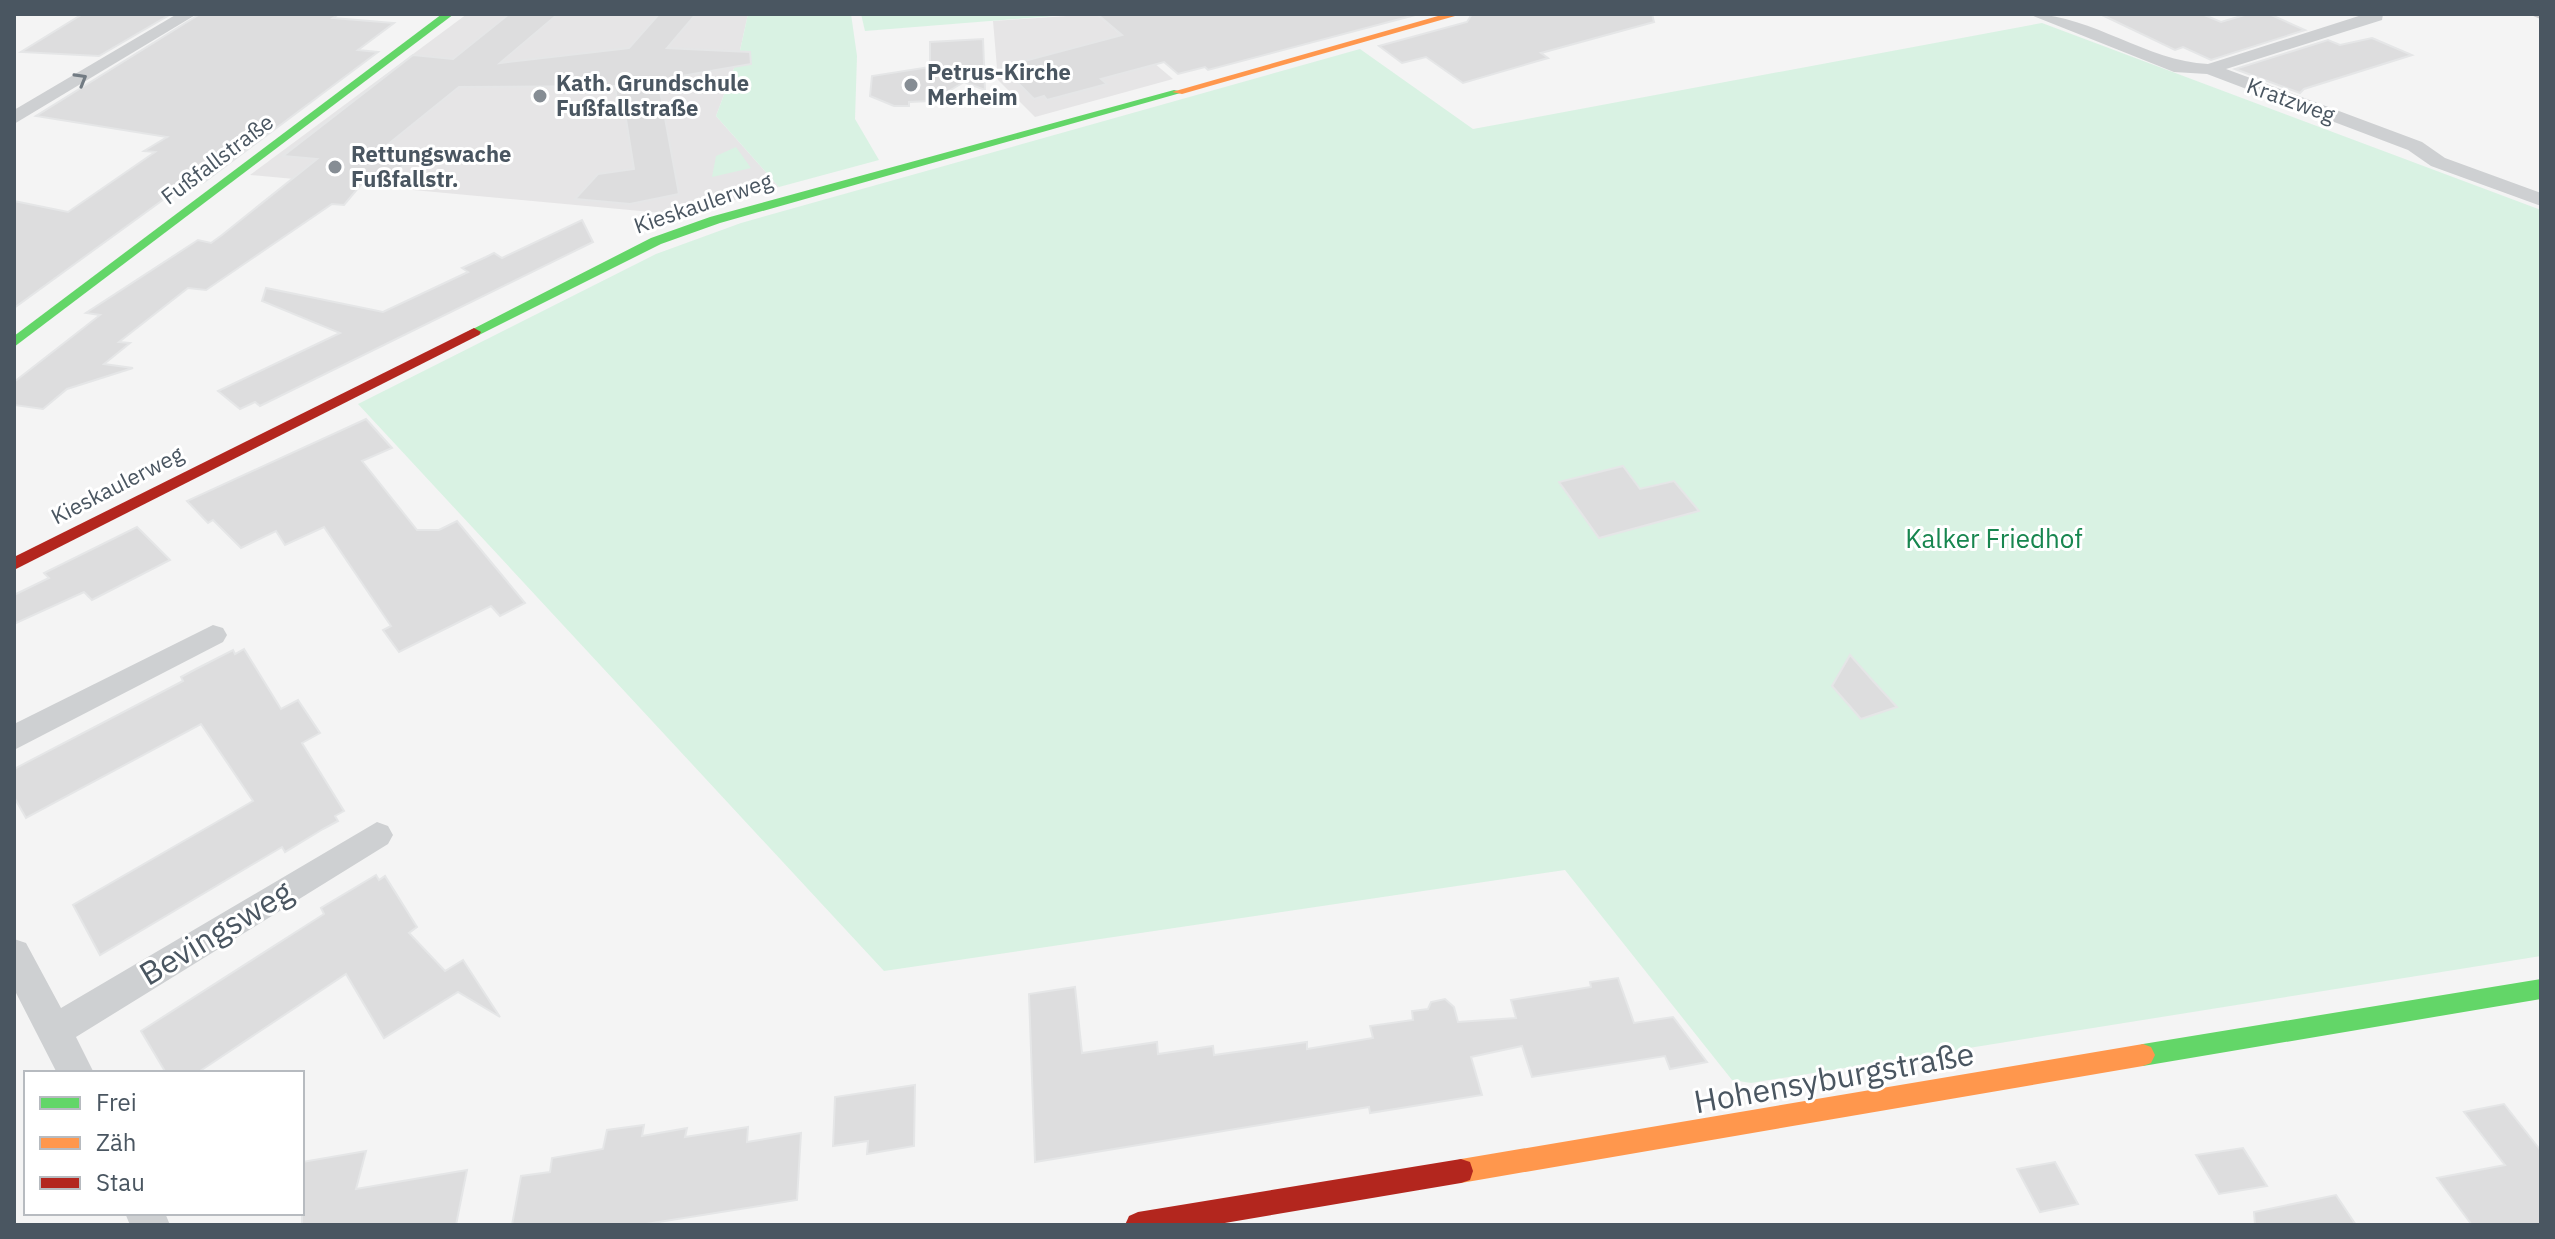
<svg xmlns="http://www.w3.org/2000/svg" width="2555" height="1239" font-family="'IBM Plex Sans',sans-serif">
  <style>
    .education { fill: #e6e5e6 }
    .green { fill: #d9f2e3 }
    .building { fill: #ddddde; stroke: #e5e6e7; stroke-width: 2 }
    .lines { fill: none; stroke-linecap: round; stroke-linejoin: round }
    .street { fill: #ced0d2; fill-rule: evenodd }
    .fast { fill: #63d668; fill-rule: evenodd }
    .slow { fill: #ff974d; fill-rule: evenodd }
    .jam { fill: #b3261e; fill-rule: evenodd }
    .tram { stroke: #c9cacc; stroke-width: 2 }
    .oneway { stroke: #727b83 }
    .poi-dot { fill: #868d94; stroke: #fff; stroke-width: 3 }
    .labels { text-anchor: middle; stroke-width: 6; stroke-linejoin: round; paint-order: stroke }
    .far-poi-label { font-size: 22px; font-weight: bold; fill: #4a5661; stroke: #fff; text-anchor: start }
    .far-street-label { font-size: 22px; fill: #4a5661; stroke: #fff }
    .park-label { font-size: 26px; fill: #17864f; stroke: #fff }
    .near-street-label { font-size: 32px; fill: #4a5661; stroke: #fff }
  </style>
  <rect width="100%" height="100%" fill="#f4f4f4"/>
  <!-- education -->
  <g class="education">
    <polygon points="467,14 748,14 739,55 716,116 779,187 684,215 250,175"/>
    <polygon points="1096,14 1173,79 1035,117 998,80 993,21"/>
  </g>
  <!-- green -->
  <g class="green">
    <polygon points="748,14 851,14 857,56 855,119 879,160 779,187 716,116 739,55"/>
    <polygon points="861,14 1079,14 865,31"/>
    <polygon points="2042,23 2541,210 2541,956 1751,1083 1732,1080 1565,870 884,971 358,404 656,254 741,223 1360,49 1473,129"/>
    <polygon points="736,147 751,168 712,177 716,156"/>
  </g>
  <!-- building -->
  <g class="building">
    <polygon points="114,14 171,14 99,56 21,52 81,15"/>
    <polygon points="200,14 339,14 333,18 394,23 358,50 378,52 203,183 189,181 14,308 14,201 68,212 155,152 144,151 167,137 36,116"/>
    <polygon points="509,14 558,14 500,63 629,48 659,14 696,14 667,48 750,52 751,64 658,80 679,194 630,204 575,199 598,174 634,169 625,113 619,114 615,86 459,87 376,154 412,158 385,183 364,181 344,205 332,204 206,290 188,288 119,342 130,343 104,364 133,368 67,389 43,409 14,405 14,382 100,315 86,313 198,240 211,243 222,235 317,159 283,156 413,55 453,59"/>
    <polygon points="1097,14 1419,14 1208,70 1205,67 1178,74 1164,62 1101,79 1107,84 1047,100 1044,96 1034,99 1002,67 1122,35"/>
    <polygon points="1472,14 1652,14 1654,22 1541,53 1548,58 1463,83 1426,57 1402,63 1379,46 1467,22"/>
    <polygon points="2100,14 2202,14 2221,22 2248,14 2269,14 2305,30 2211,60 2183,47 2175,50"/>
    <polygon points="2372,38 2412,55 2304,89 2300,93 2235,69 2328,40 2340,45"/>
    <polygon points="983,39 985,90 964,82 932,101 909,102 909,106 894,106 870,96 872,76 930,67 930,42"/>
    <polygon points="582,220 593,242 260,406 255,402 240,409 218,391 340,333 262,301 266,288 383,312 468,272 462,268 486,257 494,253 502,258"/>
    <polygon points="366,419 392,448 362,461 417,530 439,530 457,521 525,603 500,616 491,606 399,652 383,630 391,626 324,527 285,545 276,531 241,548 213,520 208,523 187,501"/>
    <polygon points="1623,466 1640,489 1674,481 1699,511 1599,538 1559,482"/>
    <polygon points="137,527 170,560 92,600 84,592 14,624 14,595 49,578 44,573"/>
    <polygon points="244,649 281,709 298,700 320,733 302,743 344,811 335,816 338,821 323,829 285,852 282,847 100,955 73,905 253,801 201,724 26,818 14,797 14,769 183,681 181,677 196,669 233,650 235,654"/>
    <polygon points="1850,655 1874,682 1897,707 1861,719 1832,686"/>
    <polygon points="376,875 379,880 385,876 417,927 409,933 445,971 463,960 500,1017 458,992 384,1038 346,974 197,1073 166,1073 141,1031 324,914 321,908"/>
    <polygon points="1618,978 1634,1023 1673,1017 1707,1062 1670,1069 1665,1056 1532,1077 1522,1046 1471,1057 1482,1095 1370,1113 1369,1107 1035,1162 1029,994 1075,987 1082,1053 1157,1042 1158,1054 1213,1046 1214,1055 1307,1042 1307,1049 1373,1038 1370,1026 1413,1020 1412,1011 1428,1009 1431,1002 1445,999 1454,1007 1458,1022 1516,1018 1511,1000 1591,987 1590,982"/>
    <polygon points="915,1085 914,1146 867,1154 868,1141 833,1146 835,1097"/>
    <polygon points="2504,1104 2541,1151 2541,1225 2472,1225 2437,1178 2505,1165 2464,1112"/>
    <polygon points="644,1125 642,1136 687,1128 685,1137 748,1127 747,1142 801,1133 797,1200 640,1225 512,1225 521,1176 550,1172 552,1158 603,1149 607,1130"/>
    <polygon points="2243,1148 2267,1186 2219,1194 2196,1155"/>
    <polygon points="366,1151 356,1189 467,1170 456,1225 302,1225 302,1162"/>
    <polygon points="2055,1162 2078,1204 2040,1212 2017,1169"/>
    <polygon points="2336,1195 2356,1225 2255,1225 2254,1212"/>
  </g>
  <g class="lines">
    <!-- street -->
    <g class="street">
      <polygon points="177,14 197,14 14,124 14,110"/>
      <path d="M2028,14C2091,14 2145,61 2208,64L2365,14H2383L2382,20L2226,69L2422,142L2445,158L2541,193V206L2431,166L2408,150L2207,74L2174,72Z"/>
      <polygon points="213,625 223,628 227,635 223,642 14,750 14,724"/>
      <polygon points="377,822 388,826 393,835 388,844 76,1037 94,1073 57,1073 14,989 14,939 26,943 61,1008"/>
      <polygon points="125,1213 165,1213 170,1225 130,1225"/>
    </g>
    <!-- fast -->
    <g class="fast">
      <polygon points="442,14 454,14 14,347 14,336"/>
      <polygon points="1174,90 1184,92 720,223 661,244 479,335 474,336 467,332 651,238 710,217"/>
      <polygon points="2541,979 2541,999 2143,1066 2135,1063 2131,1055 2135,1047 2143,1044"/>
    </g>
    <!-- slow -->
    <g class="slow">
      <polygon points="1445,14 1462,14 1182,94 1172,92"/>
      <polygon points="2143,1044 2151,1047 2155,1055 2151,1063 2143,1066 1461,1183 1452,1180 1449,1171 1452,1162 1461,1159"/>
    </g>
    <!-- jam -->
    <g class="jam">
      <polygon points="474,328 481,332 479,335 14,570 14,557"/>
      <polygon points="1461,1159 1470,1162 1473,1171 1470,1180 1461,1183 1213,1225 1125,1225 1129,1216 1138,1212"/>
    </g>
    <!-- tram -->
    <polyline class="tram" points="2531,14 2541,18"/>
  </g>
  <!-- one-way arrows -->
  <defs><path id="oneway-chevron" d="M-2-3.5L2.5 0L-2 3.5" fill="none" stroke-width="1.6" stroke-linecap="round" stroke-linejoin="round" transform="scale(2)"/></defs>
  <use class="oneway" href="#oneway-chevron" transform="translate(81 79) rotate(-30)"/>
  <!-- markers -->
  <g class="poi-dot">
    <circle cx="911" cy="85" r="8"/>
    <circle cx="540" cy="96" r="8"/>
    <circle cx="335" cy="167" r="8"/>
  </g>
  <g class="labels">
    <!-- far-poi labels -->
    <g class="far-poi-label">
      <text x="927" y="80">Petrus-Kirche<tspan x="927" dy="25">Merheim</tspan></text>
      <text x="556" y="91">Kath. Grundschule<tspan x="556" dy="25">Fußfallstraße</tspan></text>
      <text x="351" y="162">Rettungswache<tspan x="351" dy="25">Fußfallstr.</tspan></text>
    </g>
    <!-- far-street labels -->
    <g class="far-street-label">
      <text transform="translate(2291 100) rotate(20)" y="8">Kratzweg</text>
      <text transform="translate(217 159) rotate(-37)" y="8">Fußfallstraße</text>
      <text transform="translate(703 203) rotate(-19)" y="8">Kieskaulerweg</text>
      <text transform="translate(117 485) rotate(-27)" y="8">Kieskaulerweg</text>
    </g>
    <!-- park labels -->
    <g class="park-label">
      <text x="1994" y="548">Kalker Friedhof</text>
    </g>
    <!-- near-street labels -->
    <g class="near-street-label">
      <text transform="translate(216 933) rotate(-31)" y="11">Bevingsweg</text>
      <text transform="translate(1834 1078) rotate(-10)" y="11">Hohensyburgstraße</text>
    </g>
  </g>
  <!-- border -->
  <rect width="2555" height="1239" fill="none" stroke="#4a5661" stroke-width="32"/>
  <!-- legend -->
  <rect x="24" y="1071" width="280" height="144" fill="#ffffff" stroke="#b7bbc0" stroke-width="2"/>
  <rect x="40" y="1097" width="40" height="12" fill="#63d668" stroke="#b7bbc0" stroke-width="2"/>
  <text x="96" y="1111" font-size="24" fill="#4a5661">Frei</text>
  <rect x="40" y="1137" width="40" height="12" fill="#ff974d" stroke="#b7bbc0" stroke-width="2"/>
  <text x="96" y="1151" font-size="24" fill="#4a5661">Zäh</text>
  <rect x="40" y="1177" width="40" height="12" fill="#b3261e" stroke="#b7bbc0" stroke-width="2"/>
  <text x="96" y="1191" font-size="24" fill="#4a5661">Stau</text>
</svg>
